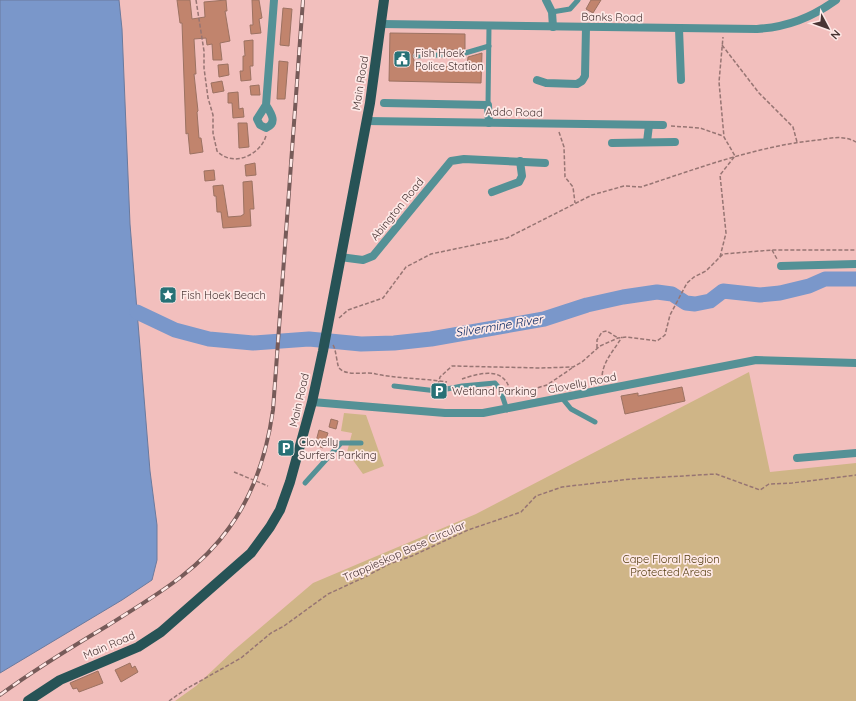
<svg xmlns="http://www.w3.org/2000/svg" width="856" height="701" font-family="Quicksand,sans-serif">
  <style>
    .green { fill: #cfb587 }
    .water { fill: #7a97ca; stroke: #6b7a9d }
    .lines { fill: none; stroke-linecap: round; stroke-linejoin: round }
    .river { stroke: #7a97ca; stroke-width: 15 }
    .building { fill: #c1846d; stroke: #9c7262 }
    .path { stroke: #977573; stroke-width: 1.5; stroke-dasharray: 4 2; stroke-linecap: butt }
    .service { stroke: #549196; stroke-width: 5 }
    .minor { stroke: #549196; stroke-width: 8 }
    .primary { stroke: #275356; stroke-width: 10 }
    .rail-casing { stroke: #775b59; stroke-width: 4 }
    .rail { stroke: #fee9e7; stroke-width: 2.5; stroke-dasharray: 8; stroke-linecap: butt }
    .labels { text-anchor: middle; stroke-width: 3.5; stroke-linejoin: round; paint-order: stroke }
    .street-label { font-size: 11px; fill: #493534; stroke: #fee9e7 }
    .poi-label { font-size: 11px; fill: #493534; stroke: #fee9e7; text-anchor: start }
    .park-label { font-size: 11px; fill: #523b0d; stroke: #fee9e7 }
    .water-label { font-size: 12px; font-style: italic; fill: #052460; stroke: #fee9e7 }
  </style>
  <rect width="100%" height="100%" fill="#f2bfbd"/>
  <!-- green -->
  <g class="green">
    <polygon points="749,372 770,472 856,463 856,701 175,701 196,686 233,651 313,583 476,514"/>
    <polygon points="344,413 366,415 384,466 363,474 347,452 352,433 341,431"/>
  </g>
  <!-- water -->
  <polygon class="water" points="0,0 119,0 122,29 130,224 150,471 157,525 157,560 152,580 122,600 0,673"/>
  <g class="lines">
    <!-- river -->
    <polyline class="river" points="137,312 175,330 209,339 253,343 309,339 361,344 394,343 431,339 544,319 587,305 623,297 657,292 672,294 686,303 695,304 710,301 723,291 760,295 780,293 809,286 825,279 856,279"/>
  </g>
  <!-- building -->
  <g class="building">
    <polygon points="177,0 190,0 192,19 205,17 204,2 226,0 227,11 225,11 230,41 220,43 222,60 213,60 212,44 207,45 206,38 194,39 196,74 194,74 198,111 197,112 199,138 201,138 203,152 190,154 188,133 186,134 182,23 180,23"/>
    <polygon points="252,0 259,0 262,18 259,19 261,33 251,34 250,25 253,25"/>
    <polygon points="591,0 601,0 593,13 586,9"/>
    <polygon points="283,8 292,9 289,46 280,45"/>
    <polygon points="390,33 465,34 465,49 462,50 415,49 412,56 414,60 414,66 467,67 468,57 482,53 481,83 389,81"/>
    <polygon points="253,40 253,66 250,66 251,80 241,81 240,71 243,71 243,56 245,56 244,41"/>
    <polygon points="279,61 288,62 285,99 277,99"/>
    <polygon points="228,64 229,75 219,77 218,65"/>
    <polygon points="222,81 224,91 213,93 211,83"/>
    <polygon points="259,85 260,95 251,95 250,86"/>
    <polygon points="238,92 239,109 243,108 244,117 233,118 232,103 228,103 228,93"/>
    <polygon points="238,123 247,123 249,147 239,148"/>
    <polygon points="255,163 256,175 246,176 245,165"/>
    <polygon points="214,170 215,180 205,181 204,171"/>
    <polygon points="252,181 254,209 250,209 251,226 223,228 221,212 217,212 216,196 214,196 213,186 223,185 228,217 241,216 244,214 243,182"/>
    <polygon points="682,387 685,401 625,414 621,396 638,393 638,396"/>
    <polygon points="331,419 338,421 336,429 329,427"/>
    <polygon points="319,430 328,433 323,448 315,445"/>
    <polygon points="130,663 132,668 135,666 138,672 121,682 115,670"/>
    <polygon points="98,671 103,683 79,692 77,688 73,689 70,683"/>
  </g>
  <g class="lines">
    <!-- path -->
    <g class="path">
      <path d="M196,0L204,51V68L208,98L213,115V133L217,151C233,168 260,155 266,136"/>
      <polyline points="722,45 759,93 793,127 797,142"/>
      <polyline points="671,126 700,128 723,136"/>
      <polyline points="559,132 564,147 565,177 573,187 575,203"/>
      <polyline points="772,250 777,259"/>
      <polyline points="720,257 726,233 720,175 735,156 724,137 719,82 723,37"/>
      <path d="M339,318L348,310L383,298L406,267L431,254L507,238L592,195L624,186L641,187C699,168 757,146 818,140C831,138 844,135 856,142"/>
      <path d="M333,345C336,349 337,365 339,368C347,377 365,371 376,374C399,379 423,378 447,382"/>
      <polyline points="597,348 597,340 602,332 607,331 618,338"/>
      <path d="M462,379C474,375 495,368 505,380C508,383 510,390 512,394"/>
      <path d="M602,381C601,363 613,352 622,337"/>
      <polyline points="438,385 440,377 452,366 541,368 573,367 582,362 600,346 618,338 627,337 657,341 665,335 670,315 687,283 694,277 706,271 723,254 772,250 856,250"/>
      <polyline points="509,396 547,385 572,368"/>
      <polyline points="234,472 268,486"/>
      <polyline points="169,701 186,689 241,658 271,633 284,626 328,594 365,577 389,564 412,556 468,530 521,512 536,496 562,487 631,479 716,474 760,490 769,484 792,483 856,475"/>
    </g>
    <!-- service -->
    <g class="service">
      <polyline points="552,12 570,9 578,0"/>
      <polyline points="416,56 462,54 489,46"/>
      <polyline points="488,105 489,26"/>
      <polyline points="394,386 437,391 462,386 495,383 500,389 507,410"/>
      <polyline points="562,398 571,409 595,422"/>
      <polyline points="305,483 341,443 361,443"/>
    </g>
    <!-- minor -->
    <g class="minor">
      <polyline points="546,0 552,12 553,27"/>
      <path d="M381,24L757,29C787,27 811,18 836,0"/>
      <polyline points="679,29 681,80"/>
      <polyline points="537,80 546,83 577,84 582,81 585,76 586,27"/>
      <polyline points="384,103 488,105 489,123"/>
      <path d="M266,105C271,113 278,123 266,128L260,125L257,119L266,105L274,0"/>
      <polyline points="366,121 663,125"/>
      <polyline points="647,142 649,125"/>
      <polyline points="612,143 675,142"/>
      <polyline points="492,192 519,182 522,176 520,161"/>
      <polyline points="340,257 363,260 373,256 451,161 464,159 545,163"/>
      <polyline points="781,266 856,264"/>
      <polyline points="312,402 445,413 483,413 756,360 856,363"/>
      <polyline points="797,458 856,453"/>
    </g>
    <!-- primary -->
    <polyline class="primary" points="28,701 60,680 138,647 161,632 251,553 270,527 280,510 290,482 312,402 323,351 370,103 384,0"/>
    <!-- rail casing -->
    <g class="rail-casing">
      <path id="rail" d="M0,695C34,670 70,648 107,626C151,598 198,572 229,528C254,494 267,452 273,410L303,0"/>
    </g>
    <!-- rail -->
    <use href="#rail" class="rail"/>
  </g>
  <!-- icons -->
  <defs>
    <g id="civic-square" transform="scale(0.9)"><rect x="-9" y="-9" width="18" height="18" rx="4" fill="#277176" stroke="#fee9e7"/><path d="M-.6-6.5H3V-4.5H.6V-3L4-1V1h2V6H-6V1h2V-1L-.6-3ZM-1.2 2.5V6h2.4V2.5Z" fill="#fff"/></g>
    <g id="sight-square" transform="scale(0.9)"><rect x="-9" y="-9" width="18" height="18" rx="4" fill="#277176" stroke="#fee9e7"/><path d="M0-6L1.8-2.2L6-1.7L2.9 1.2L3.7 5.4L0 3.3L-3.7 5.4L-2.9 1.2L-6-1.7L-1.8-2.2Z" fill="#fff"/></g>
    <g id="parking-square" transform="scale(0.9)"><rect x="-9" y="-9" width="18" height="18" rx="4" fill="#277176" stroke="#fee9e7"/><path d="M-3.5-5.5H1a3.5 3.5 0 0 1 0 7H-1V5.5H-3.5ZM-1-3.4V-.6H.8a1.4 1.4 0 0 0 0-2.8Z" fill="#fff"/></g>
  </defs>
  <g fill-rule="evenodd">
    <use href="#civic-square" x="402" y="59"/>
    <use href="#sight-square" x="168" y="295"/>
    <use href="#parking-square" x="439" y="391"/>
    <use href="#parking-square" x="286" y="448"/>
  </g>
  <g class="labels">
    <!-- street labels -->
    <g class="street-label">
      <text transform="translate(612 17) rotate(1)" y="4">Banks Road</text>
      <text transform="translate(360 83) rotate(-81)" y="4">Main Road</text>
      <text transform="translate(514 112) rotate(1)" y="4">Addo Road</text>
      <text transform="translate(397 209) rotate(-51)" y="4">Abington Road</text>
      <text transform="translate(582 383) rotate(-11)" y="4">Clovelly Road</text>
      <text transform="translate(299 400) rotate(-77)" y="4">Main Road</text>
      <text transform="translate(404 551) rotate(-24)" y="4">Trappieskop Base Circular</text>
      <text transform="translate(109 645) rotate(-23)" y="4">Main Road</text>
    </g>
    <!-- poi labels -->
    <g class="poi-label">
      <text x="415" y="57">Fish Hoek<tspan x="415" dy="13">Police Station</tspan></text>
      <text x="181" y="299">Fish Hoek Beach</text>
      <text x="452" y="395">Wetland Parking</text>
      <text x="299" y="446">Clovelly<tspan x="299" dy="13">Surfers Parking</tspan></text>
    </g>
    <!-- park labels -->
    <g class="park-label">
      <text x="671" y="563">Cape Floral Region<tspan x="671" dy="13">Protected Areas</tspan></text>
    </g>
    <!-- water labels -->
    <g class="water-label">
      <text transform="translate(499 326) rotate(-9)" y="4">Silvermine River</text>
    </g>
  </g>
  <!-- north arrow -->
  <g transform="translate(828 28) rotate(131)" stroke="#fee9e7" stroke-width="3" paint-order="stroke">
  <path d="M0-3L7 15L0 10L-7 15Z" fill="#493534"/>
  <text y="-6" font-size="11" font-weight="bold" text-anchor="middle" fill="#493534">N</text>
  </g>
</svg>
